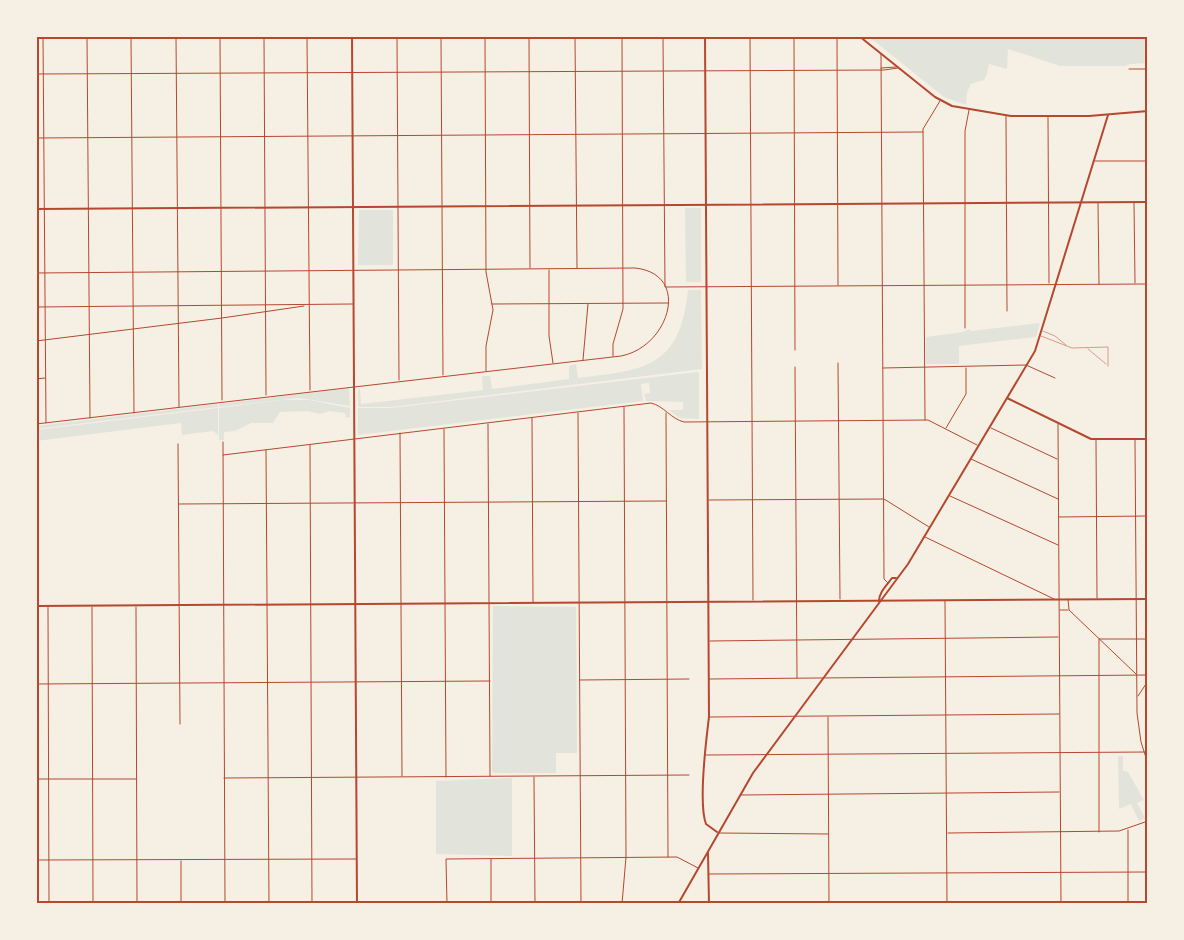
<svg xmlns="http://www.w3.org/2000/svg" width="1184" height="940" font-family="'Varela Round',sans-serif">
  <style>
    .green { fill: #e2e4dc }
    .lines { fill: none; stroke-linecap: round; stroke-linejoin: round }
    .service { stroke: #b5482f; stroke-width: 0.5 }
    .minor { stroke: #b5482f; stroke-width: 1 }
    .tertiary { stroke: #b5482f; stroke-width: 2 }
    .primary { stroke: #b5482f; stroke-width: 2 }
    .neatline { fill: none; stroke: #b5482f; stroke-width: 2 }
  </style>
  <rect width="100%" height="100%" fill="#f6efe4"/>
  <!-- green -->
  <g class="green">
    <polygon points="868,36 1148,36 1148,63 1130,64 1125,66 1060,66 1008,49 1007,69 989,64 987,74 984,80 971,84 967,92 966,105 944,97"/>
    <polygon points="685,208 701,208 701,282 686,282"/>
    <polygon points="359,210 393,210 393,265 358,265"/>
    <path d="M688,290H701L702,369L392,407H358V389H360L361,404L483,390L482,376H490L492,389L569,379V366L576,364L578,378C645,370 680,368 688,290Z"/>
    <polygon points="1040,323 1036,337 959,346 959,364 926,364 926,337 963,332 969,329 971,331"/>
    <polygon points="697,372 699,373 699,419 680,418 668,410 683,410 683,402 646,401 644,394 650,393 649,383 641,384 643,401 358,435 358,408 391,408"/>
    <polygon points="349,388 350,406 299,398 219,407 219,404"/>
    <polygon points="281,400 309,400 350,408 350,417 346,418 345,413 329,411 320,414 308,411 280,412 273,423 251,423 235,431 224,432 224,440 219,440 219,408"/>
    <polygon points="218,404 218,407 36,429 36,426"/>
    <polygon points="218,408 218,435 213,431 182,435 181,423 36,441 36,430"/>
    <polygon points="493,606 576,607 577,753 556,753 556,773 494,773 492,771"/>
    <polygon points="1118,756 1123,756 1123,771 1128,772 1144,800 1137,803 1145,818 1139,821 1131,804 1119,809"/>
    <polygon points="512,778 512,856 436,854 436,781"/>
  </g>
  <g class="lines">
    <!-- service -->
    <g class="service">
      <polyline points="1043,331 1055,336 1066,345"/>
      <polyline points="1041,336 1072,348 1108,347 1108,366"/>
      <polyline points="1088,349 1106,364"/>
    </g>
    <!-- minor -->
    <g class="minor">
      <polyline points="43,36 46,423"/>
      <polyline points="87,36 90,418"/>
      <polyline points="131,36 134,413"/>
      <polyline points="176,36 179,407"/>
      <polyline points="220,36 222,400"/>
      <polyline points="264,36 266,395"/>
      <polyline points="307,36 310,390"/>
      <polyline points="397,36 399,380"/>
      <polyline points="441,36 443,375"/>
      <polyline points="485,36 486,272 493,310 486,346 486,371"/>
      <polyline points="529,36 530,268"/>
      <polyline points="575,36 577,268"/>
      <polyline points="663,36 665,287 1148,284"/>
      <polyline points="750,36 753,600"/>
      <polyline points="794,36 795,350"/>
      <polyline points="837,36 838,285"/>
      <polyline points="881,54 884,579 888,583"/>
      <polyline points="881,68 896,67"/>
      <polyline points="1129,69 1148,69"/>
      <polyline points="36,74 884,70 898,68"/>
      <polyline points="1006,116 1007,311"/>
      <polyline points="1048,117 1049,283"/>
      <polyline points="36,138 923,132"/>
      <polyline points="1095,161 1148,161"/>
      <polyline points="1134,202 1135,283"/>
      <polyline points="1098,203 1099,284"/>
      <polyline points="549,270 549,336 553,363"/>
      <path d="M36,273L635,268C692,274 669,347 621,356L36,424"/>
      <polyline points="492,304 668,303"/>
      <polyline points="36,307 353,304"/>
      <polyline points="965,328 965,131 969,110"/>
      <polyline points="36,341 222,318 304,306"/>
      <polyline points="613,356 613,344 623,309 622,36"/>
      <polyline points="583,360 588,304"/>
      <polyline points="838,363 840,599"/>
      <polyline points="795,367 797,678"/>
      <polyline points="883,368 1026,365 1055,378"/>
      <polyline points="36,379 45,378"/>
      <polyline points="578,413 581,904"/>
      <polyline points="666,413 668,857"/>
      <polyline points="532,418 533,602"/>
      <polyline points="925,420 923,129 940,101"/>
      <polyline points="488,424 490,776"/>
      <polyline points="1058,424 1061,904"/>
      <polyline points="946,428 966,394 966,368"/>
      <polyline points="991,428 1057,459"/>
      <polyline points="444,429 446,777"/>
      <polyline points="400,433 402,776"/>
      <polyline points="1096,440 1097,598"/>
      <polyline points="1135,440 1137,713 1141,742 1148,764"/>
      <polyline points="223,442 225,904"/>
      <polyline points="178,444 180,724"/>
      <polyline points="310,445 312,904"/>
      <polyline points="266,450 269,904"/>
      <path d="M223,455L651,403C664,406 671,419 684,422L928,420L977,445"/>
      <polyline points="971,459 1058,499"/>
      <polyline points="950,496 1058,545"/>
      <polyline points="709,500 884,499 929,527"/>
      <polyline points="179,504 666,501"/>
      <polyline points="1059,517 1148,516"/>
      <polyline points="925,537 1054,599"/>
      <polyline points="1068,599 1069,610 1136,674"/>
      <polyline points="945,601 947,904"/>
      <polyline points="48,607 49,904"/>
      <polyline points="92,607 93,904"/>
      <polyline points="136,607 137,904"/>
      <polyline points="1060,610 1068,610"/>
      <polyline points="710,641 1058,637"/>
      <polyline points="709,679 1148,675"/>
      <polyline points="580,680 689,679"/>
      <polyline points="36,684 490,681"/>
      <polyline points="1138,696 1148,681"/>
      <polyline points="710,717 1059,714"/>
      <polyline points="828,717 829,904"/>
      <polyline points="706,755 1148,752"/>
      <polyline points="534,777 535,904"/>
      <polyline points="224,778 689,775"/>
      <polyline points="36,779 136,779"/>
      <polyline points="741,795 1059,792"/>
      <polyline points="1128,830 1128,904"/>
      <polyline points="1099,832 1099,639 1148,639"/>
      <polyline points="719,833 828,834"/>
      <polyline points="948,833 1119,831 1148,821"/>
      <polyline points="491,859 491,904"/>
      <polyline points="36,860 356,859"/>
      <polyline points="181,861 181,904"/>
      <polyline points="709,874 1148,872"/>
      <polyline points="447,904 446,859 677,857 698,868"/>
      <polyline points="622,904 626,857 624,407"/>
    </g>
    <!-- tertiary -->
    <g class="tertiary">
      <polyline points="352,36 357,904"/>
      <path d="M705,36L709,717C706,741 698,803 706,824L717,832"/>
      <polyline points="36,209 1148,202"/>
      <polyline points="1007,398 1091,439 1148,439"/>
      <path d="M879,601C879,592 887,585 892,578H896"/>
      <polyline points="36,606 1148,599"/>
      <polyline points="708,853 709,904"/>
      <polyline points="678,904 753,773 908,564 1035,351 1108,115"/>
    </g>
    <!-- primary -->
    <polyline class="primary" points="859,36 935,97 952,106 1011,116 1089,116 1148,111"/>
  </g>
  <!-- border -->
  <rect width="1184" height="940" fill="none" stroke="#f6efe4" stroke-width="75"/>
  <rect x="38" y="38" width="1108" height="864" class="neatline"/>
</svg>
